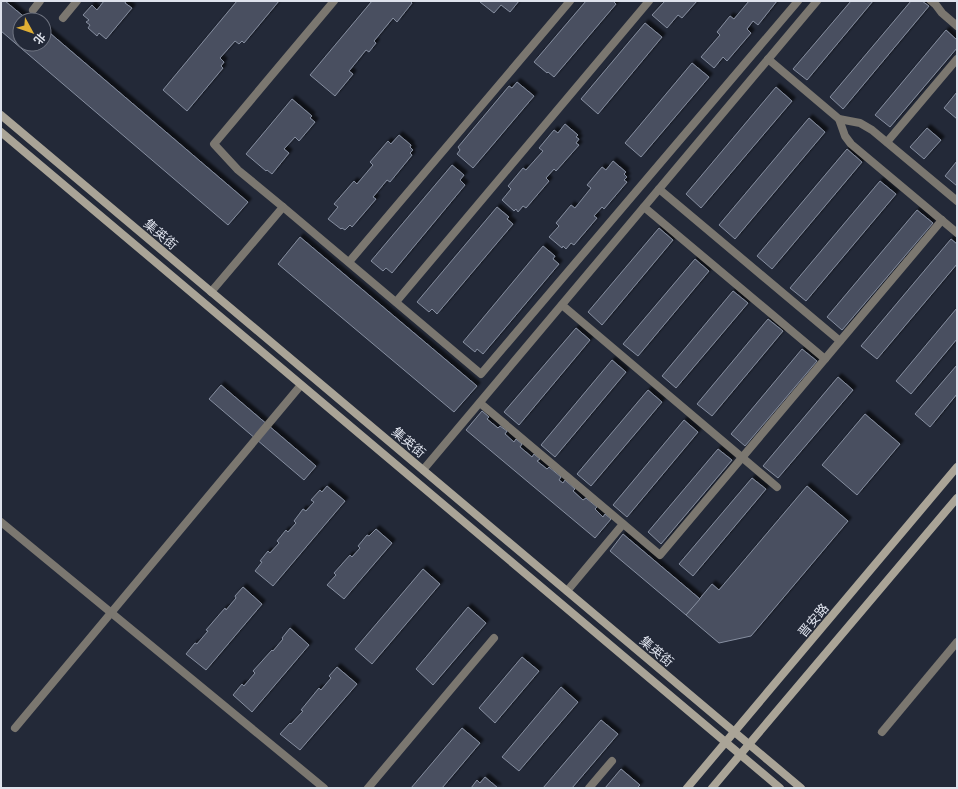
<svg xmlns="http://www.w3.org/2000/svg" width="958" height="789" font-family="'Golos Text','Noto Sans SC',sans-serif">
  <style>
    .building { fill: #495060; stroke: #858d9f; filter: url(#shadow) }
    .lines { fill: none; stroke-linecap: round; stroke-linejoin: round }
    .service { stroke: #7b7770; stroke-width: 8 }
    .secondary { stroke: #aaa497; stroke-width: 8 }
    .labels { text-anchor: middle; stroke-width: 3; stroke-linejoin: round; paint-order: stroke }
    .street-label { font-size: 13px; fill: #dee2ec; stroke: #232938 }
  </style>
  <defs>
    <filter id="shadow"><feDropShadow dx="3.5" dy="-3.5" stdDeviation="1" flood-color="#0009"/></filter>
  </defs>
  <rect width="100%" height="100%" fill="#232938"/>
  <!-- building -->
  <g class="building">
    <polygon points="1,1 5,1 28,20 20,20 20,44 44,44 44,28 248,202 228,225 1,31"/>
    <polygon points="104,1 126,1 125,3 132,8 106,39 99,33 97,36 88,28 90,25 86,22 89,20 83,15 92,5 97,10"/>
    <polygon points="237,1 279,1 244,43 242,41 239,44 235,41 220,58 224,62 221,66 223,68 187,111 163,90"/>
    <polygon points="372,1 410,1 412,3 397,22 393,18 374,41 376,43 369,52 366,50 349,71 353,74 335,96 310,75"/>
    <polygon points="481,1 519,1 510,12 501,5 494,13 480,2"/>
    <polygon points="586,1 613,1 616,4 554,77 548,72 547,73 534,62"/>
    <polygon points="665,1 697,1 682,18 678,15 667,28 652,15"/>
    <polygon points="749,1 777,1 758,25 753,21 747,29 751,33 727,61 723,57 714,68 701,57 720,35 717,32 730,16 734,19"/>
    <polygon points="851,1 873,1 807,80 793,69"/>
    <polygon points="911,1 922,1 929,6 843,109 830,97"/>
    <polygon points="645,23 662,37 598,114 581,99"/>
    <polygon points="946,30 957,40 957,48 890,127 875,115"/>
    <polygon points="692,63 709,77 641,157 625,143"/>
    <polygon points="517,82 534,96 473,168 457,154 460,150 458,147 509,86 512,88"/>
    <polygon points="776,87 792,101 701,208 686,194"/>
    <polygon points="957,92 957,119 944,108"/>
    <polygon points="292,99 312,116 310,118 315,122 299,141 295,137 284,149 289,153 272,174 267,170 266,171 246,154"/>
    <polygon points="809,118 825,132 735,239 719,225"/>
    <polygon points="565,124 578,135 576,137 579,139 576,143 579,145 556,171 554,169 546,178 549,181 526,208 523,206 518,212 516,209 514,211 502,200 511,189 508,186 523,168 526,170 543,151 539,148 554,130 558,133"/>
    <polygon points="927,128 941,140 924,159 910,147"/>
    <polygon points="399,135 411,145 410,147 413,150 410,153 412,155 390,182 387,180 373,197 376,199 352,227 350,225 345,230 342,228 341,229 328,219 338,207 334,204 354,181 357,184 373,165 370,162 388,141 391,144"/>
    <polygon points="847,149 862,162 772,269 757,256"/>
    <polygon points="613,161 626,172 624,174 627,177 624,180 627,182 604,209 602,207 594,216 597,218 574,245 571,243 566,249 563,246 562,248 549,237 559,226 556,223 571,205 575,208 591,188 587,185 602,167 606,170"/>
    <polygon points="957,161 957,186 945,176"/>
    <polygon points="452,165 464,175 460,180 465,185 392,273 386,268 383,271 371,261"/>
    <polygon points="880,181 896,194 806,301 790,288"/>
    <polygon points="497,207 509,217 507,219 513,224 437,314 432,309 429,312 417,302"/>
    <polygon points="917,210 933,223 842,330 827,317"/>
    <polygon points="659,228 673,240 602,325 588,312"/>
    <polygon points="300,237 477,386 454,412 278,264"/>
    <polygon points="951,239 957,244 957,264 877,359 861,346"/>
    <polygon points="543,246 555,256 553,259 559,264 483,354 477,349 475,352 463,342"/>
    <polygon points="695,259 709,271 638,356 623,344"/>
    <polygon points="733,291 748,303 676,388 662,376"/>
    <polygon points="957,308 957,339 911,394 896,381"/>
    <polygon points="768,319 783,331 712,416 697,404"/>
    <polygon points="576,328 590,340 519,425 504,412"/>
    <polygon points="802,349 817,361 745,446 731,434"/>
    <polygon points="612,360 626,372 555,457 541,445"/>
    <polygon points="957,365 957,394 930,427 915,414"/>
    <polygon points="838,377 853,390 778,478 763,466"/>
    <polygon points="221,385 316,466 304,480 209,399"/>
    <polygon points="648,390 662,402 591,486 577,474"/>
    <polygon points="482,411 489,417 487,419 498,428 500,426 507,431 505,434 514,442 516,439 522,444 520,447 532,457 534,454 540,459 537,461 547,469 549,467 561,477 559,480 563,483 565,480 575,489 573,491 583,500 586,498 597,507 595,509 603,517 605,514 611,519 595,538 466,430"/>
    <polygon points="865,414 900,444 857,495 822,465"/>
    <polygon points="684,420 698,432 627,517 613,505"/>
    <polygon points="718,449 732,460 661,544 648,532"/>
    <polygon points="752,478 766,489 693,576 679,564"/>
    <polygon points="327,486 345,501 273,586 255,571 262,562 260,561 268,551 270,553 279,543 277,541 286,530 288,532 296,523 294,521 303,509 306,511 314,502 311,500 320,490 322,492"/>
    <polygon points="807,486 848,521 751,636 719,643 686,615 712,584 719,590"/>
    <polygon points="376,529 392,543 344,599 327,585 336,575 334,573 350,555 352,557 360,548 358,546 367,535 369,536"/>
    <polygon points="623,534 700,599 686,615 610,551"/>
    <polygon points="423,569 440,584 372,664 355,649"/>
    <polygon points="243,587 262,604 206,670 186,654 195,643 197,644 208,631 206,630 225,608 226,610 236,598 235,596"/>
    <polygon points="468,607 486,623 433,685 416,669"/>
    <polygon points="290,628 309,645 252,712 233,695 242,684 244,686 255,673 253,671 272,650 273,651 283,639 282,638"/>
    <polygon points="522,657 539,671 495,723 479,708"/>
    <polygon points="337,667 357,684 300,750 280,734 290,723 291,724 303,711 301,710 319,688 321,690 331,678 329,676"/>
    <polygon points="561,687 578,702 519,771 502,757"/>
    <polygon points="601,720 618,734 572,788 543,788"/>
    <polygon points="462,728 480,743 442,788 411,788"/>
    <polygon points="621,769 640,785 637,788 605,788"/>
    <polygon points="485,777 498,788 471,788 477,780 480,783"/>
  </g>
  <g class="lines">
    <!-- service -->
    <g class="service">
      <polyline points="334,1 214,144 238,170 283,207 481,374 798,1"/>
      <polyline points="931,1 936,5 942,13 957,26"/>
      <polyline points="33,10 40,1"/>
      <polyline points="63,18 77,1"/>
      <polyline points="768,59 839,119 860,123 872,130 957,201"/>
      <polyline points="839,119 845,136 851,144 957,233"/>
      <polyline points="887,142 957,59"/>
      <polyline points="659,189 840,341"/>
      <polyline points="644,207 825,359"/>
      <polyline points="349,262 570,1"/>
      <polyline points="211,292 283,207"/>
      <polyline points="396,302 649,1"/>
      <polyline points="562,305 777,487"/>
      <polyline points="480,403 660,555 942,220"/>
      <polyline points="423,470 817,1"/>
      <polyline points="1,522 324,788"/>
      <polyline points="567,591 623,524"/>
      <polyline points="15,728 301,385"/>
      <polyline points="882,732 957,642"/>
      <polyline points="368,788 494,638"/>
      <polyline points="589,788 612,761"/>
    </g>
    <!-- secondary -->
    <g class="secondary">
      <polyline points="1,115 801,788"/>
      <polyline points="1,132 780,788"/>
      <polyline points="687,788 957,467"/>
      <polyline points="712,788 957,498"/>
    </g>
  </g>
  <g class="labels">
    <!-- street labels -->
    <g class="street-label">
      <text transform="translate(161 234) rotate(40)" y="5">集英街</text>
      <text transform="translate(409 442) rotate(40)" y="5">集英街</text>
      <text transform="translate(813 620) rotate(-50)" y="5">晋安路</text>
      <text transform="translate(657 651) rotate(40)" y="5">集英街</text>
    </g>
  </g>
  <!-- border -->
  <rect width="958" height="789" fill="none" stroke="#dee2ec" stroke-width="4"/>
  <!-- north arrow -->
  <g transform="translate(32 32) rotate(130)"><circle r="19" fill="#232938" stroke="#6e7380"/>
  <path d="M0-3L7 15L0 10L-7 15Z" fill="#e0af34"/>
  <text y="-6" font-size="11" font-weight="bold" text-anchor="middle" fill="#dee2ec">北</text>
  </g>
</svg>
